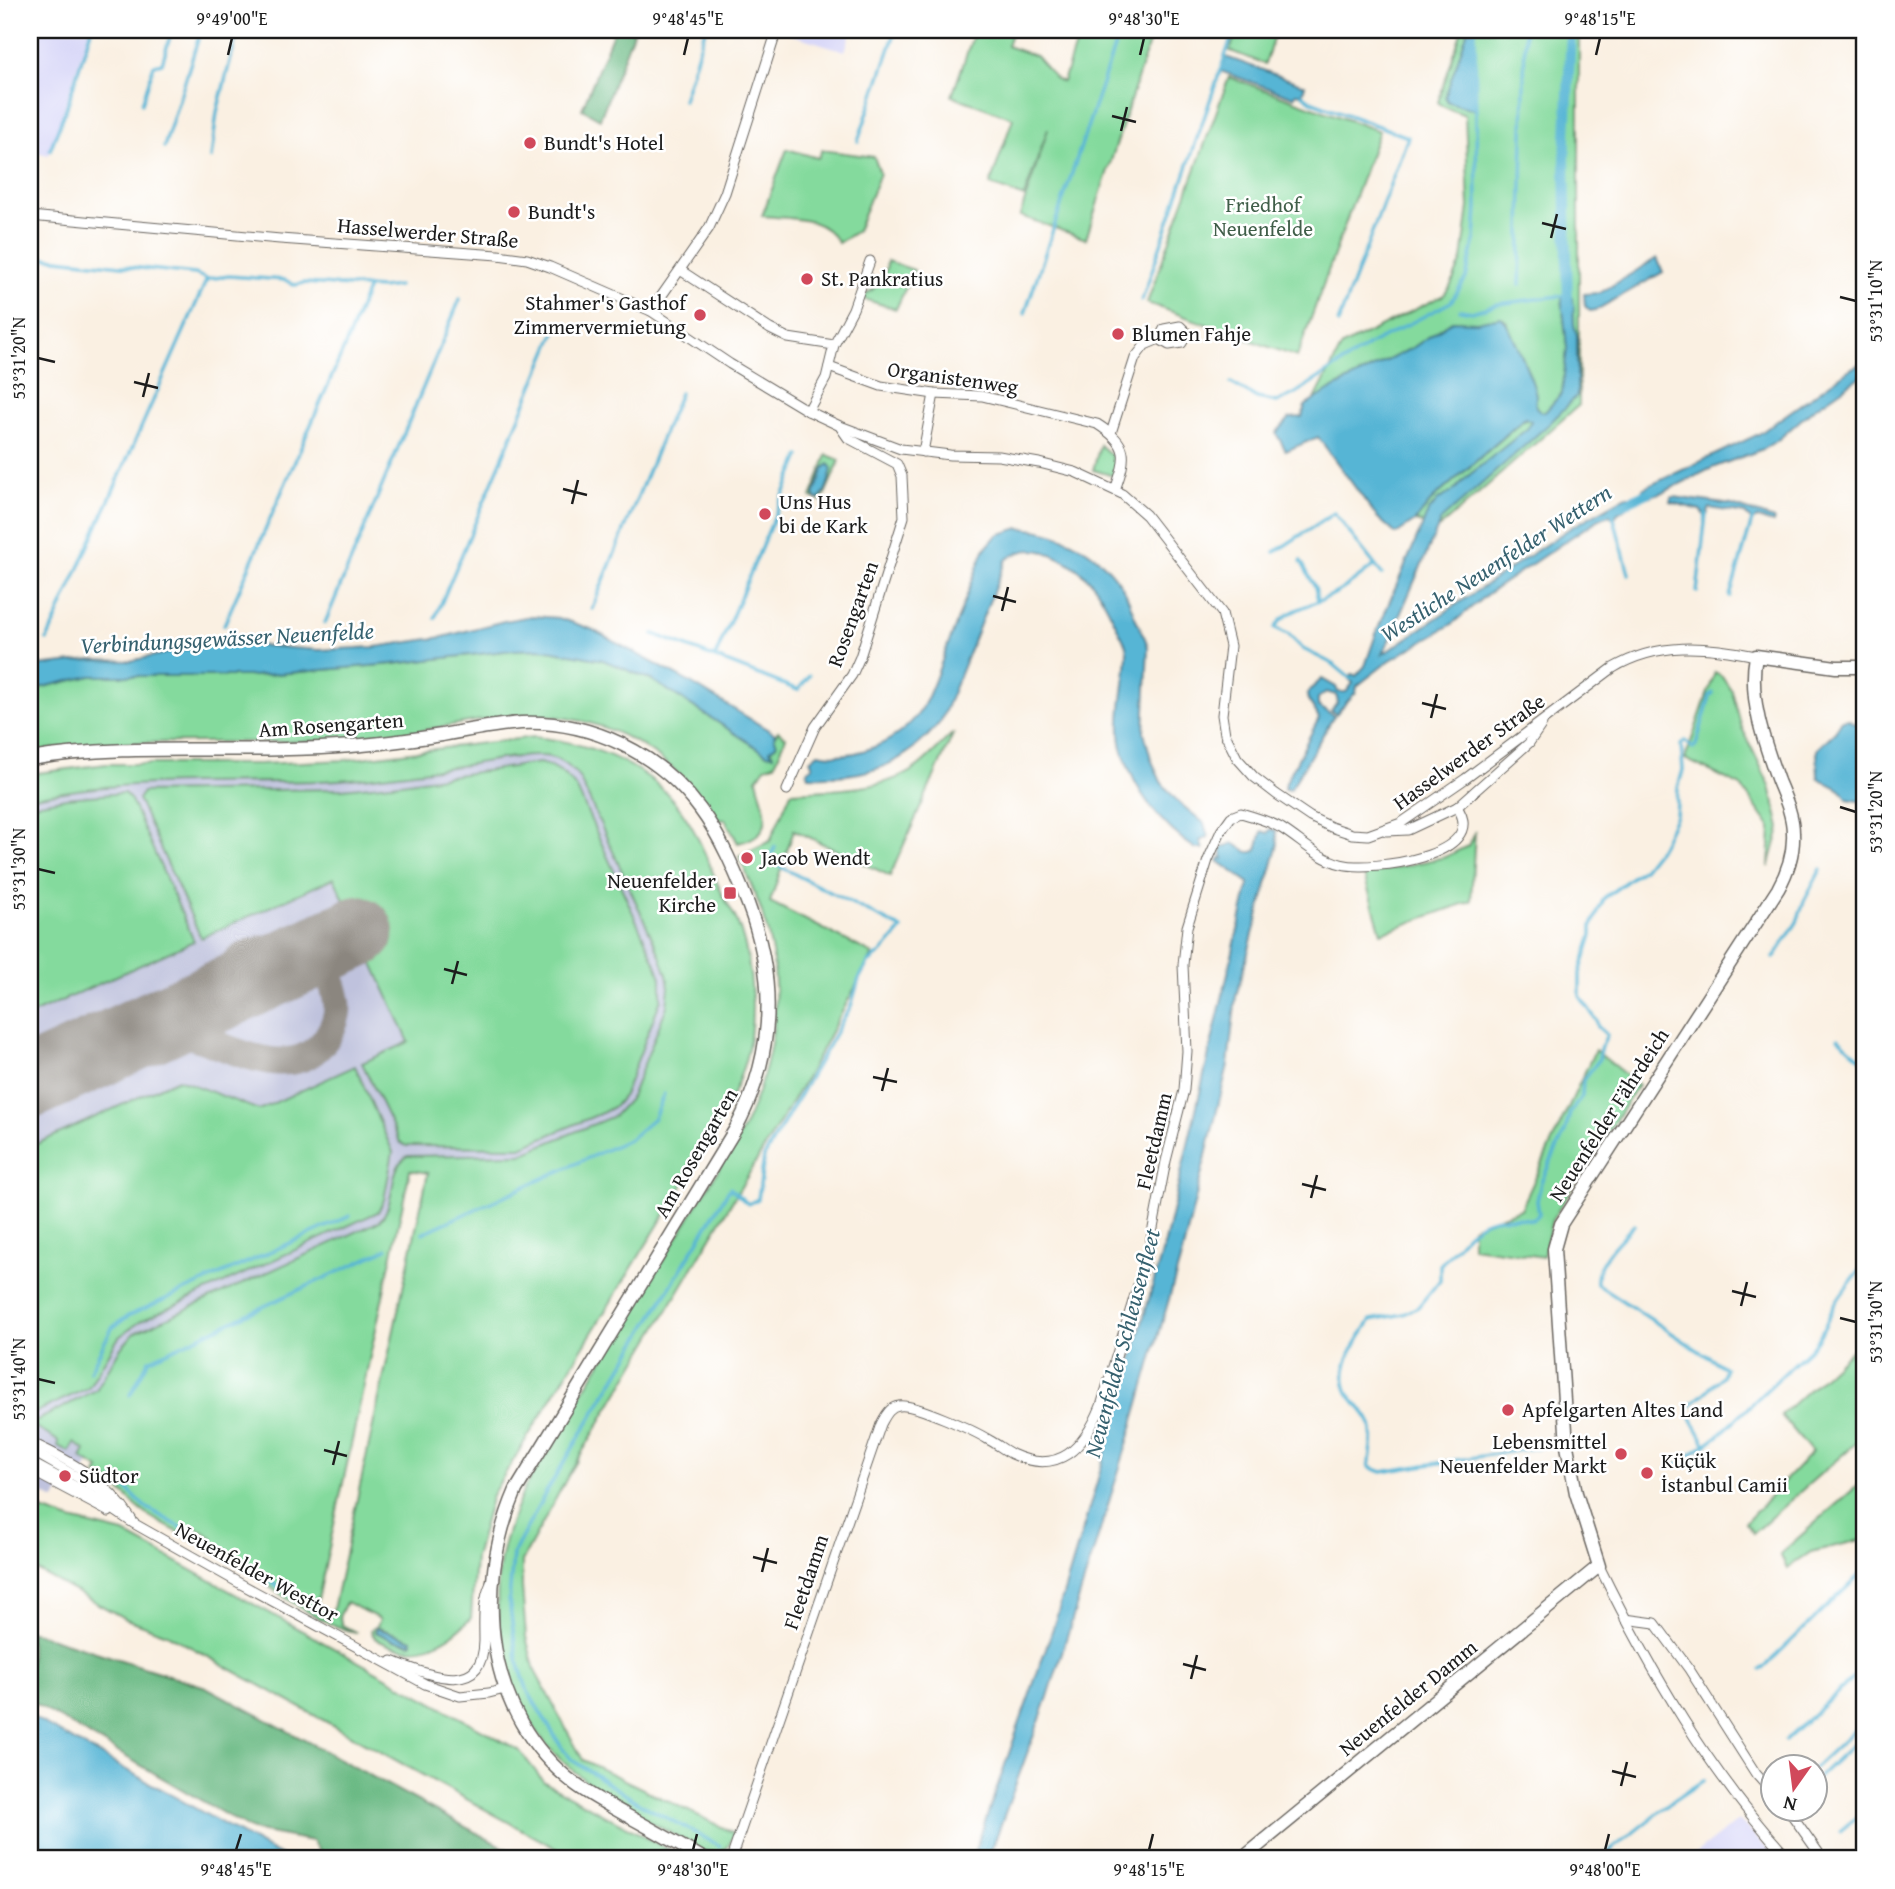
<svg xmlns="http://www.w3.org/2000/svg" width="1895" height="1889" font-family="'Gentium Book Plus',serif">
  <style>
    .built { fill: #d8d7f8 }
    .industrial { fill: #bfc2dd }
    .green { fill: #84da9d; stroke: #507b5c; stroke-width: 2; fill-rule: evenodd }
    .forest { fill: #6bba84; stroke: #446b50; stroke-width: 2 }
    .water { fill: #56b5d5; stroke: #396878; stroke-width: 2 }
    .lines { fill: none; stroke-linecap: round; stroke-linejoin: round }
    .stream { stroke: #56b5d5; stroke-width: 3.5 }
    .canal { stroke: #56b5d5; stroke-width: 10 }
    .taxiway { stroke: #8b867f; stroke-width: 28 }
    .runway { stroke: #8b867f; stroke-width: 72 }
    .street-casing { stroke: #6a6661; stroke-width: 11 }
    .secondary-casing { stroke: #6a6661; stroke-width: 15 }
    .street { stroke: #fff; stroke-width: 9 }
    .secondary { stroke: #fff; stroke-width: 12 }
    .ticks { fill: none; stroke: #1c1c1c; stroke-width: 2.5 }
    .poi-dot { fill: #d1495b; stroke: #fff; stroke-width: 2.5 }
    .labels { text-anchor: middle; stroke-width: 5; stroke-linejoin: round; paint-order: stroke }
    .poi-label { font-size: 21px; fill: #1c1c1c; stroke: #fff; text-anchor: start }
    .park-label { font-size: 21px; fill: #405e49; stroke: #fff }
    .street-label { font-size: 21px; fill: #1c1c1c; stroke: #fff }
    .water-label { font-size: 23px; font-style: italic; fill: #36616f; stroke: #fff }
    .neatline { fill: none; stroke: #1c1c1c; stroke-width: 2.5 }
    .ticks-label { font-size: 18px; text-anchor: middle; fill: #1c1c1c }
  </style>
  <rect width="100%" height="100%" fill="#fff"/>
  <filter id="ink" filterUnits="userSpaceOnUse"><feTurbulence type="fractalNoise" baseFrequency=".0143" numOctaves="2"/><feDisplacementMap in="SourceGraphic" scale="14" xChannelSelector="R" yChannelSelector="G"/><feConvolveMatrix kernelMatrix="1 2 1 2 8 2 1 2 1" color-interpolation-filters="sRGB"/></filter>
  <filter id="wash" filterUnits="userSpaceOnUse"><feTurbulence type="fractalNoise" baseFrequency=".00686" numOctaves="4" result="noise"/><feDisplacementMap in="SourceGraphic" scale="28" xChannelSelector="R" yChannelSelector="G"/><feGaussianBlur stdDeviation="1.57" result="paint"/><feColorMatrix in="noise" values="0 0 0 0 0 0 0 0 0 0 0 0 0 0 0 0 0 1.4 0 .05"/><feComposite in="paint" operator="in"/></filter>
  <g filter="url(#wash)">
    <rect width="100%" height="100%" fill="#faf0e2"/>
    <!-- built -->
    <g class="built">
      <polygon points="30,30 89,30 49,155 30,151"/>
      <polygon points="791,30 852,30 845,51 789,34"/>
      <polygon points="1739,1820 1777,1859 1689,1859"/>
    </g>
    <!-- industrial -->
    <polygon class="industrial" points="517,748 579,762 677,981 632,1109 527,1162 408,1162 392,1224 98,1448 70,1497 59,1492 55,1500 30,1488 30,791"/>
    <!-- green -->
    <g class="green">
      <polygon points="975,30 1012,30 1007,46 1036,56 1056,79 1063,82 1080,30 1153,30 1086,239 1020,216 1048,129 1024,197 990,185 1013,118 952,96"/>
      <polygon points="1237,30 1276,30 1265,64 1230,51"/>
      <polygon points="1462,30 1579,30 1579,405 1439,528 1415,521 1434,498 1526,418 1529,418 1536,407 1536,396 1507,322 1501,317 1477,323 1452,321 1414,347 1330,390 1313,403 1342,346 1444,295 1451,285 1462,260 1469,207 1465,115 1442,106 1438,102"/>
      <polygon points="1229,77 1379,131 1297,357 1147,303"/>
      <path d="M787,149L818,158L822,150L874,157L880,173L857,231L838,243C823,215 790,219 762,216Z"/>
      <path d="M887,261L914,270L896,309L860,298C875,289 887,280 887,261Z"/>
      <polygon points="1100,445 1118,461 1114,476 1093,470"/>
      <polygon points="827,455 840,460 822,501 818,500 820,499 824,468 814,495 816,499 811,497"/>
      <path d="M543,649L603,660L652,680L767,754L772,752L770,747L776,746L774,737L778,731L786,737L775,764L765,767L757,779C763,807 780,834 738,843L725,819L719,821C686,773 639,734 581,721C514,705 447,729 381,737C264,749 146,733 30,752V690L91,676H253L393,664L513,650Z"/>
      <polygon points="1715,672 1722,676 1732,691 1742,728 1770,786 1780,828 1769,867 1771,828 1741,786 1685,759"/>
      <path d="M954,732L890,876L794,830L770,902L873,954L808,1075L568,1476L522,1561V1587L526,1637L535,1671L583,1760L734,1833L729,1846L720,1853L703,1851C655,1824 601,1798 560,1759C507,1708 487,1618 503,1547C508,1526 517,1507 525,1487L742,1131C774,1064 787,989 763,916C757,896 747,876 739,856L770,841L791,792C828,790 888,791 918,766C931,756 942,743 954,732Z"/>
      <path d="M534,737C593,743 654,766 687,819C702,841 709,866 721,891C725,900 731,909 736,919C751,953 755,1001 750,1038C744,1078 725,1111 707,1146L492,1495L475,1558L471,1618C449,1642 419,1657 386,1644C378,1641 373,1638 371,1630L377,1626L380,1619L346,1602L339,1617L342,1625L357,1633C316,1623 280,1594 247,1570C235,1562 221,1556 208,1549L213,1538L196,1528L190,1539C175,1530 159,1523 145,1513C125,1499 121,1485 96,1474L99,1469L81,1458L85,1450L74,1443L69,1452L58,1446V1441L30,1424L96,1390L120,1349L134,1333L378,1222C398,1205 386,1171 407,1156L521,1154L614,1116L631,1097L667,1006L669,987L667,975L659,953L580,779C570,765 558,756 540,756C516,755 490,761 466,765C424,771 381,777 339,780C235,786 132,776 30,798V774L106,764H259L345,760ZM410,1170L428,1173L332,1614L317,1604ZM379,1628L412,1640V1644L393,1640L376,1632L375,1631Z"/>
      <path d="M539,763C558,767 566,774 577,789L656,964L661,978V999L624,1095L615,1106L604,1112L521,1147L406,1146L400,1142L362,1063L409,1042L334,878L201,938L138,799L143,792L342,789L401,783Z"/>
      <polygon points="124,793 131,800 194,941 30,1015 30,805 66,798"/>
      <polygon points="1475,831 1471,901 1381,933 1364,875 1445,857 1468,846"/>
      <polygon points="1595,1050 1638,1085 1552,1220 1543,1257 1472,1247 1472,1227 1521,1209"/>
      <polygon points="355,1066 393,1152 384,1200 378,1212 141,1321 119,1337 88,1388 30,1415 30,1147 178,1079 259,1110"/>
      <polygon points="1865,1338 1865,1452 1857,1442 1753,1533 1745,1523 1812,1452 1781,1415"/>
      <polygon points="1865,1479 1865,1539 1811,1552 1787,1568 1780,1554"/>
      <polygon points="30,1506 71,1520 124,1533 519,1750 544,1782 686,1859 575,1859 167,1634 126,1619 30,1567"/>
    </g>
    <!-- forest -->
    <g class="forest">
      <polygon points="614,30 634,30 600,119 582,109"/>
      <polygon points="30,1631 206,1687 525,1859 324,1859 312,1841 252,1830 30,1701"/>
    </g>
    <!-- water -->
    <g class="water">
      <polygon points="1468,30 1475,30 1476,110 1448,102 1445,97"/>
      <polygon points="1226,57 1305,85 1302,94 1296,93 1294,97 1220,71"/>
      <polygon points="1657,258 1663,272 1596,310 1590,311 1585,306 1584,294 1600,293"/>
      <path d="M1573,298L1574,325L1577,335V396L1548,425L1441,520L1383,654L1570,528L1627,496H1631L1633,502L1617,514L1614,519L1610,515L1603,517L1579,532L1486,595L1452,624L1389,661L1357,686L1356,692L1336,714L1331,711L1338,702L1336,695L1326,692L1318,698V706L1334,716L1290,790L1284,789L1286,782L1319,718C1309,696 1297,700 1322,679L1336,687L1338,692H1346L1353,683L1349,679L1353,674L1356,676L1365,666L1377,631L1428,512L1438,500L1453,491L1468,476L1528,428L1531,421L1525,418L1434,498L1415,521L1396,534L1377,517L1318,437L1286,451L1276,433L1290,418L1302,417L1305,406L1330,390L1414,347L1452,321L1477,322L1501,317C1509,322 1534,384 1536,395C1536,399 1535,403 1536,407L1541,412H1545L1562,393L1567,348L1562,299Z"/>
      <polygon points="1865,361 1865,373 1812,410 1779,439 1763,449 1712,468 1666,491 1647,497 1643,494 1642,490 1644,488 1759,434 1850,369"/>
      <path d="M829,464L832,469C829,479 827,494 818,500L814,495L824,468Z"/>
      <polygon points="1674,497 1732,505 1774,519 1773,523 1757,518 1752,521 1745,514 1710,508 1706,517 1700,510 1670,502 1671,498"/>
      <path d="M1019,528C1062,531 1103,552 1125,592C1129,600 1132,609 1135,617C1140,628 1145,636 1148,647L1144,732L1151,759L1161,782L1177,801L1204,823L1208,837L1200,841L1203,849H1196C1161,826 1135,792 1123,752C1114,721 1127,683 1127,651C1127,644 1122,638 1119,631C1103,598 1095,576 1060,558C1040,548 1024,546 1006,560L941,721C903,767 868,778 809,776L807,771L813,766L810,760L818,753C856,761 899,742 921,710C932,692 938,670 946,650C959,617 971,583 984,550L997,535Z"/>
      <polygon points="532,616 559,618 591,629 689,682 775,734 774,737 777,744 770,750 773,755 767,754 652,680 603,660 543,649 513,650 393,664 253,676 91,676 30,690 30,667 91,660 130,661 196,647 229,643 319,650 375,647 443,637 504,621"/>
      <path d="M1848,719L1854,723L1865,724V802L1847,799C1842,786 1828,786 1818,777L1817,749L1835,732L1842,720Z"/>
      <polygon points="1270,829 1276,831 1278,844 1236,996 1228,1065 1182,1254 1129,1438 1048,1697 988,1859 972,1859 1054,1625 1097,1482 1165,1242 1249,883 1218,861 1220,858 1223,859 1221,848 1233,843 1248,852 1253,852 1257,850 1262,831 1268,833"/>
      <polygon points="376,1628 412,1640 412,1643 393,1640 376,1632"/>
      <polygon points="30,1716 286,1859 30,1859"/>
    </g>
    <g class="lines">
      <!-- stream -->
      <g class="stream">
        <polyline points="1302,94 1313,102 1408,137 1338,323"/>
        <polyline points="683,100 705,30"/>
        <polyline points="142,103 154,65 162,63 172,30"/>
        <polyline points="858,141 896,30"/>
        <polyline points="164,147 201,30"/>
        <polyline points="50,150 67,106 91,30"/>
        <polyline points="211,158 217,112 238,30"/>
        <polyline points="30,256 195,274 207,279 229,276 285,280 295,285 304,283 381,288 398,286"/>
        <polyline points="1520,285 1525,30"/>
        <polyline points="1142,300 1234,30"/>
        <polyline points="1460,310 1472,312 1498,304 1567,295"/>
        <polyline points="1025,313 1120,30"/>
        <polyline points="1231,383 1257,398 1277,402 1296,393 1371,344 1451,302 1466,278 1475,239 1477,207 1475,30"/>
        <polyline points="1613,515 1629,574"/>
        <polyline points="1275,552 1334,513 1382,574"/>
        <polyline points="1301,561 1315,587 1318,600"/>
        <polyline points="1697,592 1706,514"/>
        <polyline points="1730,596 1753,517"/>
        <polyline points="592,609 680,393"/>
        <polyline points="435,618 555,333"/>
        <polyline points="325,623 460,299"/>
        <polyline points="224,625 345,346 368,287"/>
        <polyline points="654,634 798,690 809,676"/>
        <polyline points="47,640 207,279"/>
        <polyline points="715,657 800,456"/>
        <path d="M1351,679L1333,664L1303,649L1288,634L1275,628C1285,609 1314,605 1332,595C1347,588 1360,576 1374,566"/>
        <polyline points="1774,958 1797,922 1804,901 1821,869"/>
        <polyline points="1838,1038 1865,1062"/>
        <path d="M1634,1225C1621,1240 1594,1262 1597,1284L1725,1368L1722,1377L1689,1407"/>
        <polyline points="423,1233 630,1139 654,1118 664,1094"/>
        <polyline points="90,1371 112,1328 128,1316 350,1216"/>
        <polyline points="130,1395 149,1360 387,1249"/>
        <polyline points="1690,1416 1706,1445"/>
        <path d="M1552,1445L1382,1472L1369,1467C1371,1453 1375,1435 1370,1422C1366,1413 1356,1404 1350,1396C1334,1371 1357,1341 1371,1320L1404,1314L1418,1307L1440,1280V1265C1472,1229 1479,1210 1533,1220L1539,1214L1537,1201L1541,1182L1565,1132L1570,1113L1582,1096L1583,1080L1599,1060L1600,1049L1607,1035L1598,1027L1597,1021L1580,996V973L1592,935V926L1604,898L1643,869L1661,846L1676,816L1678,788L1683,770L1681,745L1685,741L1693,748L1696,745L1710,696L1713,693"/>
        <path d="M1675,1466L1718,1436L1811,1348C1823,1334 1827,1320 1835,1304C1844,1289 1854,1277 1865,1264"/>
        <polyline points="115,1477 144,1506 192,1534"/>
        <polyline points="212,1545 247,1564 276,1585 296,1597"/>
        <polyline points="1761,1670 1865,1570"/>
        <polyline points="1785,1741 1865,1667"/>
        <polyline points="1814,1768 1865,1720"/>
        <polyline points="1814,1781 1865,1733"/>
        <polyline points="1840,1831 1865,1810"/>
        <polyline points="720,1846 637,1802 572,1760 562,1748 528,1692 517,1659 509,1600 513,1554 545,1494 730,1188 748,1204 758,1199 764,1157 851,1006 859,979 868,963 881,953 902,929 773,863 771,856 775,847"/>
        <polyline points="1600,1859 1674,1800 1704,1780"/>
      </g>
      <!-- canal -->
      <g class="canal">
        <polyline points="1568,310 1565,159 1571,30"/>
        <polyline points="1621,505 1655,489"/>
      </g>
      <!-- taxiway -->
      <path class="taxiway" d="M139,1034C153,1030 166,1030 181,1033C225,1042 292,1090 327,1037C334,1026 339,1014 337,1002C334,985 330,972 316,961C292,945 254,942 232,965C224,974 220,986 210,995C192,1011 166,1020 145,1031"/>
      <!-- runway -->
      <polyline class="runway" points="30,1083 358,932"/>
    </g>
  </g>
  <g filter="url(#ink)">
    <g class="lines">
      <!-- street casing -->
      <g class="street-casing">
        <g id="street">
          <path d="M30,216L280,239L498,255L527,259L550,267L651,311L730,364L808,411L840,426L901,449L950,455L999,456L1039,463L1075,472L1122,494L1146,515L1222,613L1230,646L1222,715L1225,734L1237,758L1254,777L1276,794L1310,817L1331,827L1352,834L1368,835L1401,823L1465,779L1613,668C1659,641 1706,646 1756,656"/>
          <polyline points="680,270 770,329 788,338 834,345"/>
          <polyline points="651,311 709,228 725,193 777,30"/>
          <path d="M829,367L881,386L934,394L982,396L1097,424C1130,445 1127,456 1115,490"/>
          <polyline points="808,411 826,378 834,345 853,309 870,261"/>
          <polyline points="1111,433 1135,358 1145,345 1159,339 1164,329 1180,326 1187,333 1182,343 1169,345 1159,339"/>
          <polyline points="923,452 934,394"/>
          <polyline points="787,790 815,727 852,675 860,657 904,517 902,476 897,464 848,438 841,428"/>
          <polyline points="1386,831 1408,830 1457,807 1529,743 1542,724"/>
          <path d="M30,1442C73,1462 106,1480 132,1520"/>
          <polyline points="30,1450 98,1489 120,1510"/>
          <polyline points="30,1462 93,1496 133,1523 241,1584 425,1684 460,1696 489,1693 505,1689"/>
          <polyline points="30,1470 109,1512"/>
          <path d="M1599,1566C1650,1670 1710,1774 1789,1859"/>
          <polyline points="1625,1619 1655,1623 1689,1669 1756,1774 1772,1792"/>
          <path d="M392,1661C425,1673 483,1700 484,1641C484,1621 482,1602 491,1583"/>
          <polyline points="1787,1808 1823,1859"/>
          <path d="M731,1859L881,1424C885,1417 889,1407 899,1406C913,1403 975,1431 989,1440C997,1444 1004,1450 1012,1454C1059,1476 1084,1448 1101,1406L1149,1249L1166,1161L1184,1090L1187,1051L1183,965L1187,927L1208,860L1221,831L1231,817L1241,813C1255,817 1269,821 1281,828C1302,841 1317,858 1341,864C1371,872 1491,856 1457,807"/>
        </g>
      </g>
      <!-- secondary casing -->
      <g class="secondary-casing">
        <g id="secondary">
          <path d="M30,759C126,743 224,753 321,748C361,746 402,741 442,735C468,730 494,725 521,723C590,720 659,753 700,809C721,837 735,871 748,904C777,980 774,1056 736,1128L516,1490C473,1589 484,1715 575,1784C591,1796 609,1805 626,1815C652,1829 678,1844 704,1859"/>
          <path d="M1242,1859L1599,1566L1576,1493L1567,1446L1554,1249L1561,1224L1778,889C1787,873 1794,852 1793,833C1793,815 1785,798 1778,781C1764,742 1748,698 1756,656L1836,667H1865"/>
        </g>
      </g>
      <!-- street -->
      <use href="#street" class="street"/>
      <!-- secondary -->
      <use href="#secondary" class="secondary"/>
    </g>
  </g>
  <!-- ticks -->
  <path class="ticks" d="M228,55L232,38M684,55L688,38M1140,55L1144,38M1596,55L1600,38M1112,116L1136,122M1121,131L1127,107M1542,223L1566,229M1551,238L1557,214M1840,297L1856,301M38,358L55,362M134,382L158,388M143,397L149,373M563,489L587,495M572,504L578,480M993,596L1016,602M1002,611L1008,587M1422,703L1446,709M1431,718L1437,694M1840,807L1856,812M38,869L55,873M444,969L467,975M452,984L458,961M873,1077L897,1082M882,1091L888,1068M1302,1184L1326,1190M1311,1198L1317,1175M1732,1291L1756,1297M1741,1306L1747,1282M1840,1318L1856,1322M38,1379L55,1383M324,1450L347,1456M333,1465L339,1441M753,1557L777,1563M762,1572L768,1548M1183,1664L1206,1670M1191,1679L1197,1655M1612,1771L1636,1777M1621,1786L1627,1762M236,1850L241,1834M693,1850L697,1834M1149,1850L1153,1834M1605,1850L1609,1834"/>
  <!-- markers -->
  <g class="poi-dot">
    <circle cx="530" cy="143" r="7"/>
    <circle cx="514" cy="212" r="7"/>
    <circle cx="807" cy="279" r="7"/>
    <circle cx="700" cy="315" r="7"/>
    <circle cx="1118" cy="334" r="7"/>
    <circle cx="765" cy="514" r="7"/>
    <circle cx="747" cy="858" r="7"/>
    <rect x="723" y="886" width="14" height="14" rx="3.5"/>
    <circle cx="1508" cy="1410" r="7"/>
    <circle cx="1621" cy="1454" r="7"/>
    <circle cx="1647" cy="1473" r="7"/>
    <circle cx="65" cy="1476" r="7"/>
  </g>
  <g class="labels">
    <!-- poi labels -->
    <g class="poi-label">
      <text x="544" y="150">Bundt's Hotel</text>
      <text x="528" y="219">Bundt's</text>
      <text x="821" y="286">St. Pankratius</text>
      <text x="686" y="310" text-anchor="end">Stahmer's Gasthof<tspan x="686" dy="24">Zimmervermietung</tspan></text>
      <text x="1132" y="341">Blumen Fahje</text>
      <text x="779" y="509">Uns Hus<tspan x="779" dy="24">bi de Kark</tspan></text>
      <text x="761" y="865">Jacob Wendt</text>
      <text x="716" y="888" text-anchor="end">Neuenfelder<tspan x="716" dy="24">Kirche</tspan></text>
      <text x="1522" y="1417">Apfelgarten Altes Land</text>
      <text x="1607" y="1449" text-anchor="end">Lebensmittel<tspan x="1607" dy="24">Neuenfelder Markt</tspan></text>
      <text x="1661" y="1468">Küçük<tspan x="1661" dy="24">İstanbul Camii</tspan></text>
      <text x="79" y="1483">Südtor</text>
    </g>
    <!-- park labels -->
    <g class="park-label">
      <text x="1263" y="212">Friedhof<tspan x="1263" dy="24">Neuenfelde</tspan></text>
    </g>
    <!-- street labels -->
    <g class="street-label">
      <text transform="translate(428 233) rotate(5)" y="7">Hasselwerder Straße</text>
      <text transform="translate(953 378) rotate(8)" y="7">Organistenweg</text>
      <text transform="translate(853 614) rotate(-70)" y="7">Rosengarten</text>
      <text transform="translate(331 725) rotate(-4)" y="7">Am Rosengarten</text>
      <text transform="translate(1469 752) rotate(-36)" y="7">Hasselwerder Straße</text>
      <text transform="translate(1609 1115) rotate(-57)" y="7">Neuenfelder Fährdeich</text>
      <text transform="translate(1154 1141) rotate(-77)" y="7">Fleetdamm</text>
      <text transform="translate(696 1153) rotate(-60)" y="7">Am Rosengarten</text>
      <text transform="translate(257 1572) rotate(29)" y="7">Neuenfelder Westtor</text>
      <text transform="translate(806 1582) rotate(-71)" y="7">Fleetdamm</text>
      <text transform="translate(1408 1698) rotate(-39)" y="7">Neuenfelder Damm</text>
    </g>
    <!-- water labels -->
    <g class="water-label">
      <text transform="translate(1496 563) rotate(-33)" y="8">Westliche Neuenfelder Wettern</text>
      <text transform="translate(227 638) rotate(-3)" y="8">Verbindungsgewässer Neuenfelde</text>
      <text transform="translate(1122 1343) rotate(-75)" y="8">Neuenfelder Schleusenfleet</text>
    </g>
  </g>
  <!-- margin -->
  <rect width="1895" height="1889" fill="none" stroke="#fff" stroke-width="77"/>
  <!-- north arrow -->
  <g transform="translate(1794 1788) rotate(194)"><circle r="33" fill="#ffffff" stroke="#a4a4a4" stroke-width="2"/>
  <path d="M0-5L12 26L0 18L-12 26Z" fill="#d1495b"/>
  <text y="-10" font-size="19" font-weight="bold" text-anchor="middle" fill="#1c1c1c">N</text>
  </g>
  <rect x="38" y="38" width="1818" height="1812" class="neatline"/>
  <g class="ticks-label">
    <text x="232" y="25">9°49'00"E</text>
    <text x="688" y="25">9°48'45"E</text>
    <text x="1144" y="25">9°48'30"E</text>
    <text x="1600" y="25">9°48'15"E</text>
    <text transform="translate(1876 301) rotate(-90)" y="6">53°31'10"N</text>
    <text transform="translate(19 358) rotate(-90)" y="6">53°31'20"N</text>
    <text transform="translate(1876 812) rotate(-90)" y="6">53°31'20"N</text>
    <text transform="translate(19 869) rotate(-90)" y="6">53°31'30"N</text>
    <text transform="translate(1876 1322) rotate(-90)" y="6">53°31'30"N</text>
    <text transform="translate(19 1379) rotate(-90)" y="6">53°31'40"N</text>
    <text x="236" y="1876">9°48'45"E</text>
    <text x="693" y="1876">9°48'30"E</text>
    <text x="1149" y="1876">9°48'15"E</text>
    <text x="1605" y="1876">9°48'00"E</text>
  </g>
</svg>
